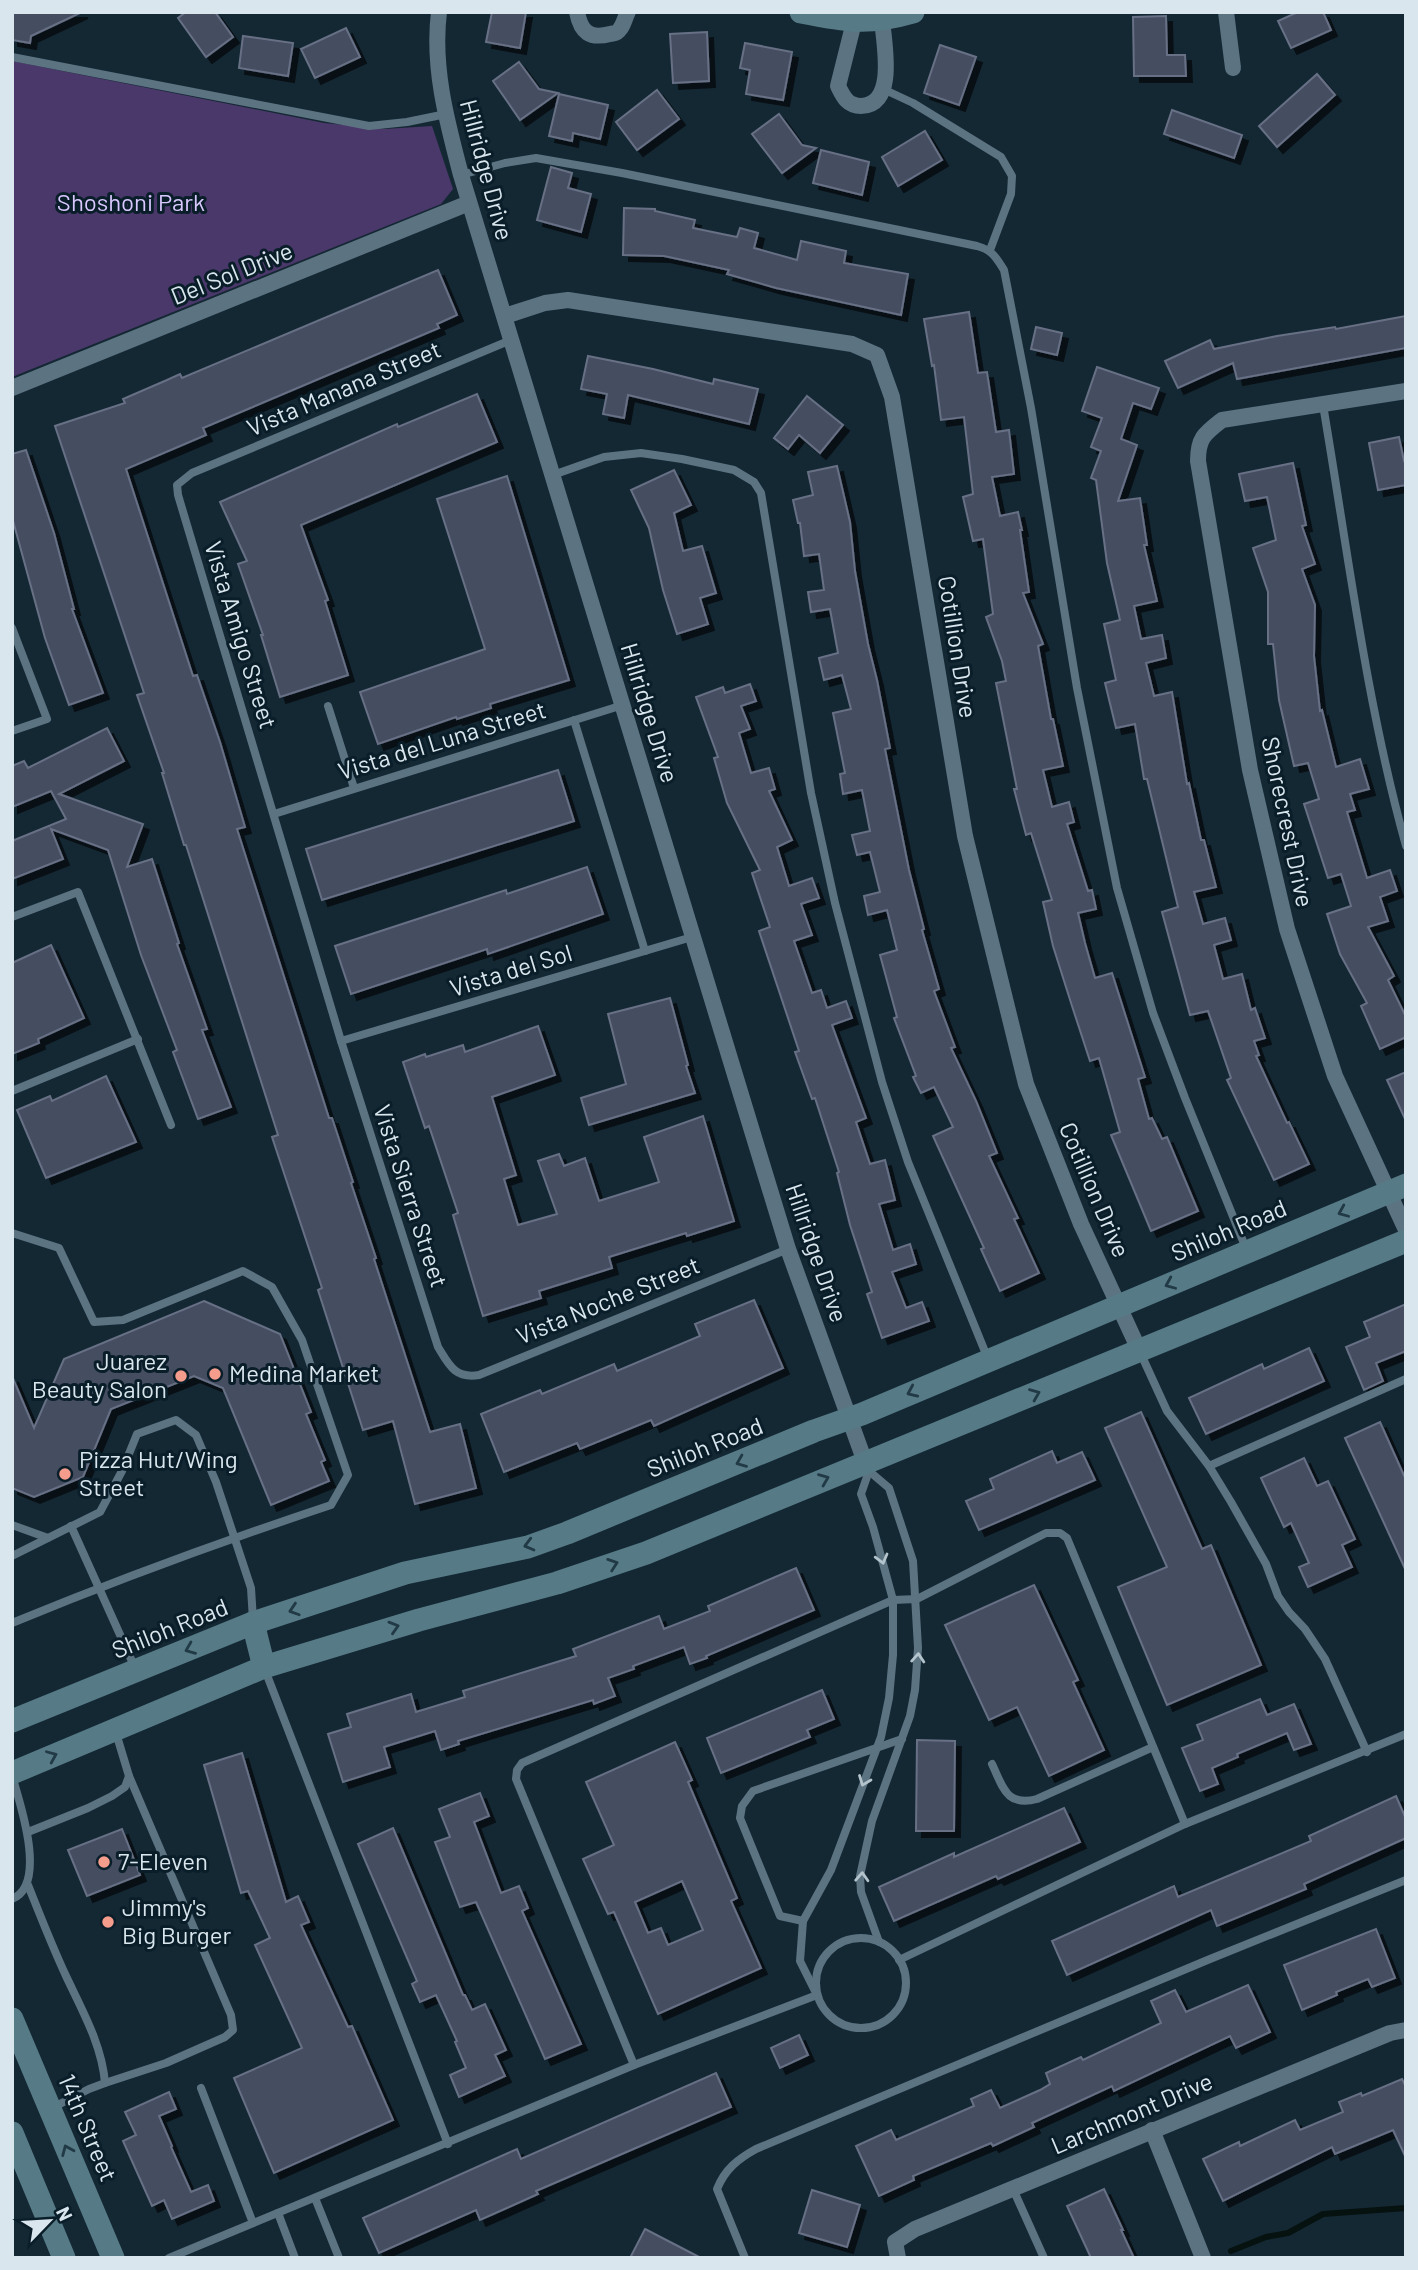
<svg xmlns="http://www.w3.org/2000/svg" width="1418" height="2270" font-family="Barlow,sans-serif">
  <style>
    .green { fill: #4b386b }
    .lines { fill: none; stroke-linecap: round; stroke-linejoin: round }
    .stream { stroke: #06120f; stroke-width: 6 }
    .building { fill: #454d61; stroke: #677085; stroke-width: 2; fill-rule: evenodd; filter: url(#shadow) }
    .lane { stroke: #5c7381; stroke-width: 8 }
    .street { stroke: #5c7381; stroke-width: 16 }
    .secondary { stroke: #567b87; stroke-width: 23 }
    .oneway { stroke: #213a46 }
    .oneway2 { stroke: #b4c4cd }
    .poi-dot { fill: #f49d8c; stroke: #0a1e2a; stroke-width: 2.5 }
    .labels { text-anchor: middle; stroke-width: 6; stroke-linejoin: round; paint-order: stroke }
    .street-label { font-size: 24px; fill: #d9e6ee; stroke: #0a1e2a }
    .park-label { font-size: 24px; fill: #d9c8fe; stroke: #0a1e2a }
    .poi-label { font-size: 24px; fill: #d9e6ee; stroke: #0a1e2a; text-anchor: start }
  </style>
  <defs>
    <filter id="shadow"><feDropShadow dx="6" dy="6" stdDeviation="0" flood-color="#0009"/></filter>
  </defs>
  <rect width="100%" height="100%" fill="#142834"/>
  <!-- green -->
  <polygon class="green" points="12,61 324,123 385,129 432,126 453,189 441,204 12,377"/>
  <g class="lines">
    <!-- stream -->
    <polyline class="stream" points="1231,2251 1266,2237 1288,2233 1323,2214 1406,2208"/>
  </g>
  <!-- building -->
  <g class="building">
    <polygon points="12,12 82,12 31,36 30,43 12,40"/>
    <polygon points="186,12 215,12 233,37 206,57 178,18"/>
    <polygon points="492,12 526,12 520,48 486,42"/>
    <polygon points="1298,12 1323,12 1331,30 1291,48 1278,21"/>
    <polygon points="1166,16 1167,55 1185,55 1186,76 1134,76 1133,17"/>
    <polygon points="346,28 360,57 315,78 301,49"/>
    <polygon points="707,32 709,81 673,83 670,34"/>
    <polygon points="243,36 293,43 288,76 239,68"/>
    <polygon points="745,43 792,52 783,100 746,94 750,70 740,68"/>
    <polygon points="940,45 976,57 959,105 924,93"/>
    <polygon points="519,62 539,89 558,93 520,120 493,81"/>
    <polygon points="1317,74 1335,95 1277,147 1259,126"/>
    <polygon points="657,90 679,119 637,150 616,122"/>
    <polygon points="559,94 608,105 600,139 573,133 572,141 549,136"/>
    <polygon points="1172,110 1242,135 1234,158 1164,134"/>
    <polygon points="779,114 802,145 816,148 782,173 752,134"/>
    <polygon points="925,131 942,160 898,186 882,157"/>
    <polygon points="821,150 869,162 862,195 813,183"/>
    <polygon points="551,167 572,173 568,188 591,194 581,232 537,220"/>
    <polygon points="624,208 655,209 655,211 695,220 693,228 737,237 740,228 758,233 754,248 797,260 801,241 846,251 844,263 908,274 901,315 776,288 727,274 729,270 664,256 623,255"/>
    <polygon points="438,270 457,315 437,324 439,328 203,428 206,435 126,469 193,676 197,675 220,742 245,827 237,829 329,1118 332,1118 353,1182 351,1183 376,1258 374,1259 430,1432 460,1424 476,1488 415,1504 393,1421 363,1430 318,1290 322,1288 272,1137 278,1135 186,845 184,845 162,773 164,773 137,695 144,693 55,426 125,403 123,399 167,380 180,374 182,378"/>
    <polygon points="969,312 978,373 987,372 996,432 1009,430 1014,474 992,477 1000,516 1018,512 1022,530 1020,530 1029,592 1023,593 1043,644 1038,646 1051,719 1053,719 1063,766 1043,770 1052,807 1069,802 1074,822 1067,824 1088,891 1092,890 1096,909 1078,913 1085,943 1095,978 1112,973 1145,1077 1138,1079 1149,1119 1152,1118 1162,1139 1167,1137 1198,1211 1151,1231 1111,1135 1120,1132 1099,1058 1090,1061 1072,1006 1053,946 1043,902 1052,900 1031,833 1026,835 1014,789 1017,789 996,683 1006,681 1002,661 986,617 993,614 983,539 973,541 963,497 973,494 964,417 941,420 934,365 932,366 924,319"/>
    <polygon points="1406,316 1406,348 1351,358 1237,379 1233,363 1178,388 1165,361 1210,340 1214,349 1277,336 1335,327 1336,329"/>
    <polygon points="1036,327 1062,333 1057,355 1031,349"/>
    <polygon points="588,356 653,369 713,384 714,379 758,389 749,424 628,395 624,418 603,414 607,394 581,389"/>
    <polygon points="1097,367 1159,388 1151,409 1133,403 1121,439 1137,445 1118,501 1140,498 1147,545 1144,545 1157,601 1134,606 1141,639 1162,635 1166,658 1146,663 1154,696 1172,692 1187,784 1189,783 1201,840 1204,840 1216,887 1194,892 1203,924 1225,918 1231,940 1214,945 1223,979 1242,974 1251,1010 1255,1008 1265,1038 1254,1041 1259,1055 1256,1056 1287,1123 1289,1122 1309,1164 1274,1180 1227,1080 1231,1078 1208,1011 1190,1015 1162,912 1178,907 1147,779 1144,779 1135,724 1116,728 1105,683 1116,680 1104,624 1120,620 1107,563 1096,480 1091,478 1101,451 1091,447 1102,418 1082,411"/>
    <polygon points="477,394 497,442 301,525 328,600 325,601 348,675 280,697 261,635 263,635 238,564 247,561 220,502 397,424 398,427"/>
    <polygon points="807,396 843,425 820,453 799,435 788,449 774,438"/>
    <polygon points="1399,437 1404,461 1406,460 1406,485 1378,490 1369,443"/>
    <polygon points="26,450 54,533 74,609 72,609 103,693 69,705 45,638 12,517 12,454"/>
    <polygon points="1293,463 1306,525 1302,526 1315,564 1302,569 1315,605 1314,656 1320,711 1322,710 1336,767 1360,759 1369,789 1350,794 1355,810 1347,812 1367,878 1390,870 1397,891 1380,897 1388,921 1368,927 1394,976 1388,980 1406,1017 1406,1037 1380,1049 1361,1006 1367,1003 1340,954 1327,914 1351,906 1341,874 1328,878 1304,804 1319,799 1308,763 1294,766 1279,700 1273,644 1268,644 1268,592 1253,548 1276,540 1267,497 1245,501 1239,474"/>
    <polygon points="837,466 850,522 855,571 868,644 877,680 890,748 885,749 909,870 924,929 922,930 939,989 934,991 955,1047 951,1048 976,1101 997,1153 989,1156 1018,1218 1014,1219 1039,1273 1000,1291 981,1249 984,1248 933,1136 953,1127 934,1087 921,1093 913,1077 916,1076 894,1018 897,1017 880,955 897,950 887,910 868,915 864,896 880,892 870,852 857,855 852,835 870,831 862,790 843,794 840,774 845,773 833,713 851,709 842,675 824,680 819,658 838,653 830,609 811,612 808,592 824,590 819,554 804,556 800,523 798,523 793,500 813,495 808,472"/>
    <polygon points="674,470 691,505 674,513 683,551 702,546 716,593 700,598 708,624 677,634 663,590 649,528 631,490"/>
    <polygon points="507,476 569,680 490,704 491,708 457,719 456,717 378,744 360,692 485,649 437,499"/>
    <polygon points="750,684 756,701 741,706 750,729 739,733 751,773 769,768 775,789 769,791 792,840 777,847 789,886 812,878 819,898 801,904 812,935 794,941 812,993 821,990 827,1008 846,1001 852,1018 832,1025 866,1118 856,1122 870,1164 885,1160 895,1200 879,1204 893,1250 910,1244 916,1264 892,1272 906,1308 922,1302 929,1321 882,1338 867,1294 872,1292 850,1225 837,1173 839,1172 815,1098 812,1099 795,1052 799,1051 759,931 770,927 752,873 760,870 727,803 714,758 718,757 696,697 723,687 725,693"/>
    <polygon points="107,728 124,761 59,794 143,824 127,867 152,859 179,943 177,944 207,1029 202,1030 231,1107 198,1119 173,1052 177,1050 141,955 108,850 51,829 63,859 12,879 12,841 66,819 51,791 12,807 12,766 24,761 28,768"/>
    <polygon points="558,770 574,821 322,900 306,849"/>
    <polygon points="587,867 603,914 488,954 487,949 351,994 335,946 506,890 507,894"/>
    <polygon points="51,945 84,1018 38,1039 39,1043 12,1054 12,963"/>
    <polygon points="670,998 688,1065 686,1066 695,1093 589,1125 581,1098 626,1084 608,1014"/>
    <polygon points="538,1026 555,1075 492,1097 516,1175 504,1179 518,1225 557,1214 538,1161 559,1154 564,1166 585,1158 599,1201 659,1182 644,1137 703,1116 734,1221 687,1236 686,1233 609,1257 612,1268 539,1291 541,1298 483,1316 453,1215 458,1213 429,1126 425,1128 403,1062 425,1054 426,1057 463,1045 465,1052"/>
    <polygon points="1406,1072 1406,1121 1387,1080"/>
    <polygon points="106,1076 136,1142 46,1178 17,1110 50,1096 52,1101"/>
    <polygon points="754,1300 783,1368 654,1426 651,1420 580,1449 577,1443 504,1472 481,1414 540,1390 542,1394 614,1364 617,1371 700,1336 695,1324"/>
    <polygon points="204,1301 280,1334 311,1412 306,1414 325,1460 321,1462 329,1481 271,1505 223,1388 194,1376 111,1409 83,1477 34,1497 12,1488 12,1376 34,1428 64,1359"/>
    <polygon points="1406,1304 1406,1351 1376,1363 1383,1381 1364,1390 1346,1347 1370,1337 1364,1322"/>
    <polygon points="1309,1348 1324,1381 1206,1434 1189,1398 1262,1364 1264,1369"/>
    <polygon points="1141,1412 1202,1549 1211,1545 1261,1665 1167,1705 1118,1587 1167,1567 1105,1428"/>
    <polygon points="1380,1422 1406,1480 1406,1571 1345,1438"/>
    <polygon points="1052,1451 1057,1463 1082,1452 1095,1480 979,1530 966,1501 994,1489 990,1479"/>
    <polygon points="1304,1458 1317,1486 1328,1481 1355,1539 1342,1545 1352,1567 1308,1587 1299,1567 1309,1563 1291,1523 1284,1527 1261,1478"/>
    <polygon points="796,1568 814,1610 706,1656 707,1658 690,1664 684,1647 633,1666 634,1669 608,1678 615,1696 594,1704 593,1700 458,1741 459,1744 441,1750 435,1731 384,1747 390,1767 343,1782 328,1734 351,1727 347,1714 411,1694 416,1712 465,1697 463,1691 576,1656 573,1649 659,1616 664,1629 710,1611 708,1606"/>
    <polygon points="1034,1585 1078,1680 1073,1682 1104,1750 1049,1776 1017,1707 989,1720 945,1625"/>
    <polygon points="822,1690 834,1719 807,1730 810,1737 721,1773 707,1738"/>
    <polygon points="1260,1699 1267,1715 1294,1704 1311,1744 1294,1750 1287,1733 1237,1754 1238,1757 1212,1768 1218,1784 1200,1791 1182,1748 1203,1740 1197,1725"/>
    <polygon points="917,1740 955,1741 954,1831 916,1831"/>
    <path d="M675,1742L692,1780L688,1782L737,1898L731,1901L761,1968L658,2014L614,1912L608,1914L583,1859L614,1845L586,1782ZM682,1881L703,1930L668,1945L661,1928L648,1933L635,1902Z"/>
    <polygon points="242,1753 286,1902 298,1896 309,1922 301,1925 348,2027 352,2026 393,2120 274,2173 234,2078 302,2048 255,1945 270,1938 248,1891 241,1893 204,1765"/>
    <polygon points="480,1793 489,1816 474,1822 501,1893 519,1886 528,1908 522,1911 581,2044 545,2059 476,1902 460,1907 435,1842 450,1837 439,1809"/>
    <polygon points="1396,1796 1406,1819 1406,1838 1304,1884 1306,1889 1217,1926 1211,1910 1067,1975 1052,1941 1174,1886 1178,1897 1311,1841 1309,1836"/>
    <polygon points="1064,1808 1080,1842 998,1879 996,1876 894,1921 879,1887 954,1853 954,1857"/>
    <polygon points="393,1828 463,1995 465,1995 472,2010 485,2004 506,2050 495,2055 505,2076 459,2097 450,2075 466,2068 455,2042 457,2041 436,1995 420,2002 412,1984 417,1981 358,1844"/>
    <polygon points="122,1829 140,1875 87,1896 68,1850"/>
    <polygon points="1376,1929 1395,1978 1372,1987 1368,1979 1336,1992 1337,1995 1302,2010 1284,1965"/>
    <polygon points="1248,1985 1270,2032 1236,2048 1230,2036 1114,2091 1112,2086 1032,2123 1034,2127 993,2146 991,2143 913,2176 914,2180 879,2196 856,2146 891,2130 896,2140 974,2106 971,2099 991,2090 1000,2108 1040,2090 1050,2084 1046,2073 1081,2057 1083,2060 1161,2023 1151,2001 1175,1990 1186,2012"/>
    <polygon points="799,2035 808,2055 780,2068 771,2048"/>
    <polygon points="716,2073 731,2107 536,2191 538,2194 480,2220 476,2210 379,2253 363,2218 517,2149 521,2159"/>
    <polygon points="1402,2079 1406,2087 1406,2158 1393,2130 1335,2154 1332,2147 1223,2201 1203,2159 1239,2142 1240,2146 1295,2120 1300,2130 1343,2112 1339,2102 1361,2093 1362,2096"/>
    <polygon points="169,2092 176,2109 159,2116 172,2146 171,2147 191,2192 208,2185 214,2201 172,2219 164,2200 152,2206 123,2141 136,2135 125,2112"/>
    <polygon points="1104,2189 1123,2230 1121,2230 1134,2258 1091,2258 1067,2206"/>
    <polygon points="812,2190 860,2205 847,2247 799,2233"/>
    <polygon points="645,2229 701,2258 630,2258"/>
  </g>
  <g class="lines">
    <!-- lane -->
    <g class="lane">
      <polyline points="12,57 369,126 407,122 446,114"/>
      <polyline points="883,89 913,103 1001,157 1012,176 1011,194 990,250"/>
      <path d="M461,175L505,163L536,158L622,173L977,246C992,250 996,257 1004,270L1031,408L1077,688L1117,888L1153,1013L1185,1098L1247,1251"/>
      <path d="M511,340L192,473L177,485L178,495L341,1041L438,1347C449,1365 455,1379 479,1375L788,1249"/>
      <path d="M1323,405C1348,552 1366,702 1406,846"/>
      <polyline points="553,475 604,457 641,453 682,459 734,470 754,482 761,493 811,793 835,903 882,1082 908,1162 988,1359"/>
      <polyline points="12,628 47,719 12,731"/>
      <polyline points="328,706 354,788"/>
      <polyline points="574,720 645,951"/>
      <polyline points="274,814 623,705"/>
      <polyline points="12,917 78,892 171,1125"/>
      <polyline points="341,1041 692,937"/>
      <polyline points="12,1091 138,1039"/>
      <path d="M12,1233L59,1248L94,1322L123,1320L243,1271L272,1287L302,1340L348,1475L331,1505C223,1541 117,1580 12,1623"/>
      <polyline points="1140,1352 1167,1411 1209,1466 1231,1502 1266,1564 1278,1596 1289,1612 1305,1629 1325,1659 1367,1752"/>
      <polyline points="867,1466 869,1471 889,1488 913,1561 918,1648 915,1690 910,1716 872,1821 860,1876 861,1892 879,1942"/>
      <polyline points="1209,1466 1406,1379"/>
      <polyline points="12,1525 48,1538"/>
      <polyline points="71,1526 135,1668"/>
      <polyline points="12,1556 100,1512 122,1471 137,1434 176,1420 196,1435 216,1482 251,1588 253,1620"/>
      <polyline points="265,1670 448,2144"/>
      <path d="M992,1764C1003,1787 1006,1807 1037,1799L1153,1747"/>
      <path d="M12,1776C20,1803 48,1885 12,1899"/>
      <polyline points="28,1832 88,1808 112,1796 125,1787 129,1776 116,1733"/>
      <path d="M28,1885C40,1915 52,1946 66,1976C82,2010 102,2045 105,2083L89,2089L52,2108"/>
      <polyline points="803,1921 780,1916 740,1818 742,1806 753,1791 902,1739"/>
      <circle cx="861" cy="1983" r="45"/>
      <polyline points="899,1960 1185,1824 1406,1734"/>
      <polyline points="634,2065 516,1779 517,1770 522,1763 893,1600 917,1599 1046,1533 1060,1533 1067,1538 1185,1824"/>
      <polyline points="105,2083 166,2063 225,2037 233,2030 231,2015 129,1776"/>
      <polyline points="201,2088 253,2223"/>
      <polyline points="1013,2189 1044,2258"/>
      <polyline points="315,2198 339,2258"/>
      <polyline points="278,2213 295,2258"/>
      <polyline points="169,2258 634,2065 817,1995 800,1961 803,1921 831,1870 881,1737 889,1698 893,1655 893,1600 873,1527 861,1494 869,1471"/>
      <path d="M745,2258L717,2189C725,2169 738,2159 756,2149L1210,1959L1406,1880"/>
    </g>
    <!-- street -->
    <g class="street">
      <path d="M439,12C432,67 447,122 461,175L788,1249L865,1462"/>
      <path d="M577,12C581,33 590,39 610,34C615,33 617,34 620,29C624,24 625,17 628,12"/>
      <polyline points="1226,12 1233,68"/>
      <path d="M854,22L838,86C843,96 847,106 861,106C897,106 884,43 882,20"/>
      <polyline points="505,316 545,303 568,300 852,344 877,355 892,397 965,836 1026,1084 1081,1224 1140,1352"/>
      <polyline points="12,388 469,203"/>
      <path d="M1406,391L1222,420C1204,434 1198,438 1198,461L1250,770L1287,929L1335,1076L1406,1230"/>
      <polyline points="1152,2130 1203,2258"/>
      <polyline points="898,2258 895,2242 915,2229 1390,2033 1406,2030"/>
    </g>
    <!-- secondary -->
    <g class="secondary">
      <path d="M801,12C846,21 868,25 913,12"/>
      <polyline points="253,1623 264,1667"/>
      <polyline points="12,1721 253,1623 405,1573 528,1547 567,1533 814,1431 862,1414 1406,1185"/>
      <polyline points="12,1773 264,1667 419,1620 557,1583 646,1553 1406,1241"/>
      <polyline points="12,2019 113,2258"/>
      <polyline points="12,2133 64,2258"/>
    </g>
  </g>
  <!-- one-way arrows -->
  <defs><path id="oneway-chevron" d="M-2-3.5L2.5 0L-2 3.5" fill="none" stroke-width="1.6" stroke-linecap="round" stroke-linejoin="round" transform="scale(1.75)"/></defs>
  <g class="oneway">
    <use href="#oneway-chevron" transform="translate(1343 1212) rotate(157)"/>
    <use href="#oneway-chevron" transform="translate(1170 1284) rotate(157)"/>
    <use href="#oneway-chevron" transform="translate(912 1392) rotate(156)"/>
    <use href="#oneway-chevron" transform="translate(1035 1394) rotate(-22)"/>
    <use href="#oneway-chevron" transform="translate(741 1462) rotate(158)"/>
    <use href="#oneway-chevron" transform="translate(824 1479) rotate(-22)"/>
    <use href="#oneway-chevron" transform="translate(529 1545) rotate(165)"/>
    <use href="#oneway-chevron" transform="translate(613 1564) rotate(-19)"/>
    <use href="#oneway-chevron" transform="translate(294 1610) rotate(162)"/>
    <use href="#oneway-chevron" transform="translate(394 1627) rotate(-17)"/>
    <use href="#oneway-chevron" transform="translate(190 1649) rotate(158)"/>
    <use href="#oneway-chevron" transform="translate(52 1756) rotate(-23)"/>
    <use href="#oneway-chevron" transform="translate(67 2150) rotate(-113)"/>
  </g>
  <g class="oneway2">
    <use href="#oneway-chevron" transform="translate(882 1559) rotate(75)"/>
    <use href="#oneway-chevron" transform="translate(918 1658) rotate(-86)"/>
    <use href="#oneway-chevron" transform="translate(864 1781) rotate(111)"/>
    <use href="#oneway-chevron" transform="translate(862 1877) rotate(-87)"/>
  </g>
  <!-- markers -->
  <g class="poi-dot">
    <circle cx="215" cy="1374" r="7"/>
    <circle cx="181" cy="1376" r="7"/>
    <circle cx="65" cy="1474" r="7"/>
    <circle cx="104" cy="1862" r="7"/>
    <circle cx="108" cy="1922" r="7"/>
  </g>
  <g class="labels">
    <!-- street labels -->
    <g class="street-label">
      <text transform="translate(486 170) rotate(75)" y="8">Hillridge Drive</text>
      <text transform="translate(232 274) rotate(-22)" y="8">Del Sol Drive</text>
      <text transform="translate(344 389) rotate(-23)" y="8">Vista Manana Street</text>
      <text transform="translate(240 635) rotate(73)" y="8">Vista Amigo Street</text>
      <text transform="translate(957 647) rotate(81)" y="8">Cotillion Drive</text>
      <text transform="translate(649 713) rotate(73)" y="8">Hillridge Drive</text>
      <text transform="translate(442 741) rotate(-17)" y="8">Vista del Luna Street</text>
      <text transform="translate(1287 822) rotate(78)" y="8">Shorecrest Drive</text>
      <text transform="translate(511 971) rotate(-17)" y="8">Vista del Sol</text>
      <text transform="translate(1094 1190) rotate(67)" y="8">Cotillion Drive</text>
      <text transform="translate(410 1196) rotate(72)" y="8">Vista Sierra Street</text>
      <text transform="translate(1229 1231) rotate(-23)" y="8">Shiloh Road</text>
      <text transform="translate(816 1253) rotate(71)" y="8">Hillridge Drive</text>
      <text transform="translate(608 1301) rotate(-22)" y="8">Vista Noche Street</text>
      <text transform="translate(705 1448) rotate(-22)" y="8">Shiloh Road</text>
      <text transform="translate(170 1629) rotate(-22)" y="8">Shiloh Road</text>
      <text transform="translate(1132 2114) rotate(-23)" y="8">Larchmont Drive</text>
      <text transform="translate(87 2128) rotate(67)" y="8">14th Street</text>
    </g>
    <!-- park labels -->
    <g class="park-label">
      <text x="131" y="211">Shoshoni Park</text>
    </g>
    <!-- poi labels -->
    <g class="poi-label">
      <text x="167" y="1370" text-anchor="end">Juarez<tspan x="167" dy="28">Beauty Salon</tspan></text>
      <text x="229" y="1382">Medina Market</text>
      <text x="79" y="1468">Pizza Hut/Wing<tspan x="79" dy="28">Street</tspan></text>
      <text x="118" y="1870">7-Eleven</text>
      <text x="122" y="1916">Jimmy's<tspan x="122" dy="28">Big Burger</tspan></text>
    </g>
  </g>
  <!-- border -->
  <rect width="1418" height="2270" fill="none" stroke="#d9e6ee" stroke-width="28"/>
  <!-- north arrow -->
  <g transform="translate(49 2221) rotate(65)" stroke="#0a1e2a" stroke-width="5" paint-order="stroke">
  <path d="M0-5L12 26L0 18L-12 26Z" fill="#d9e6ee"/>
  <text y="-10" font-size="19" font-weight="bold" text-anchor="middle" fill="#d9e6ee">N</text>
  </g>
</svg>
